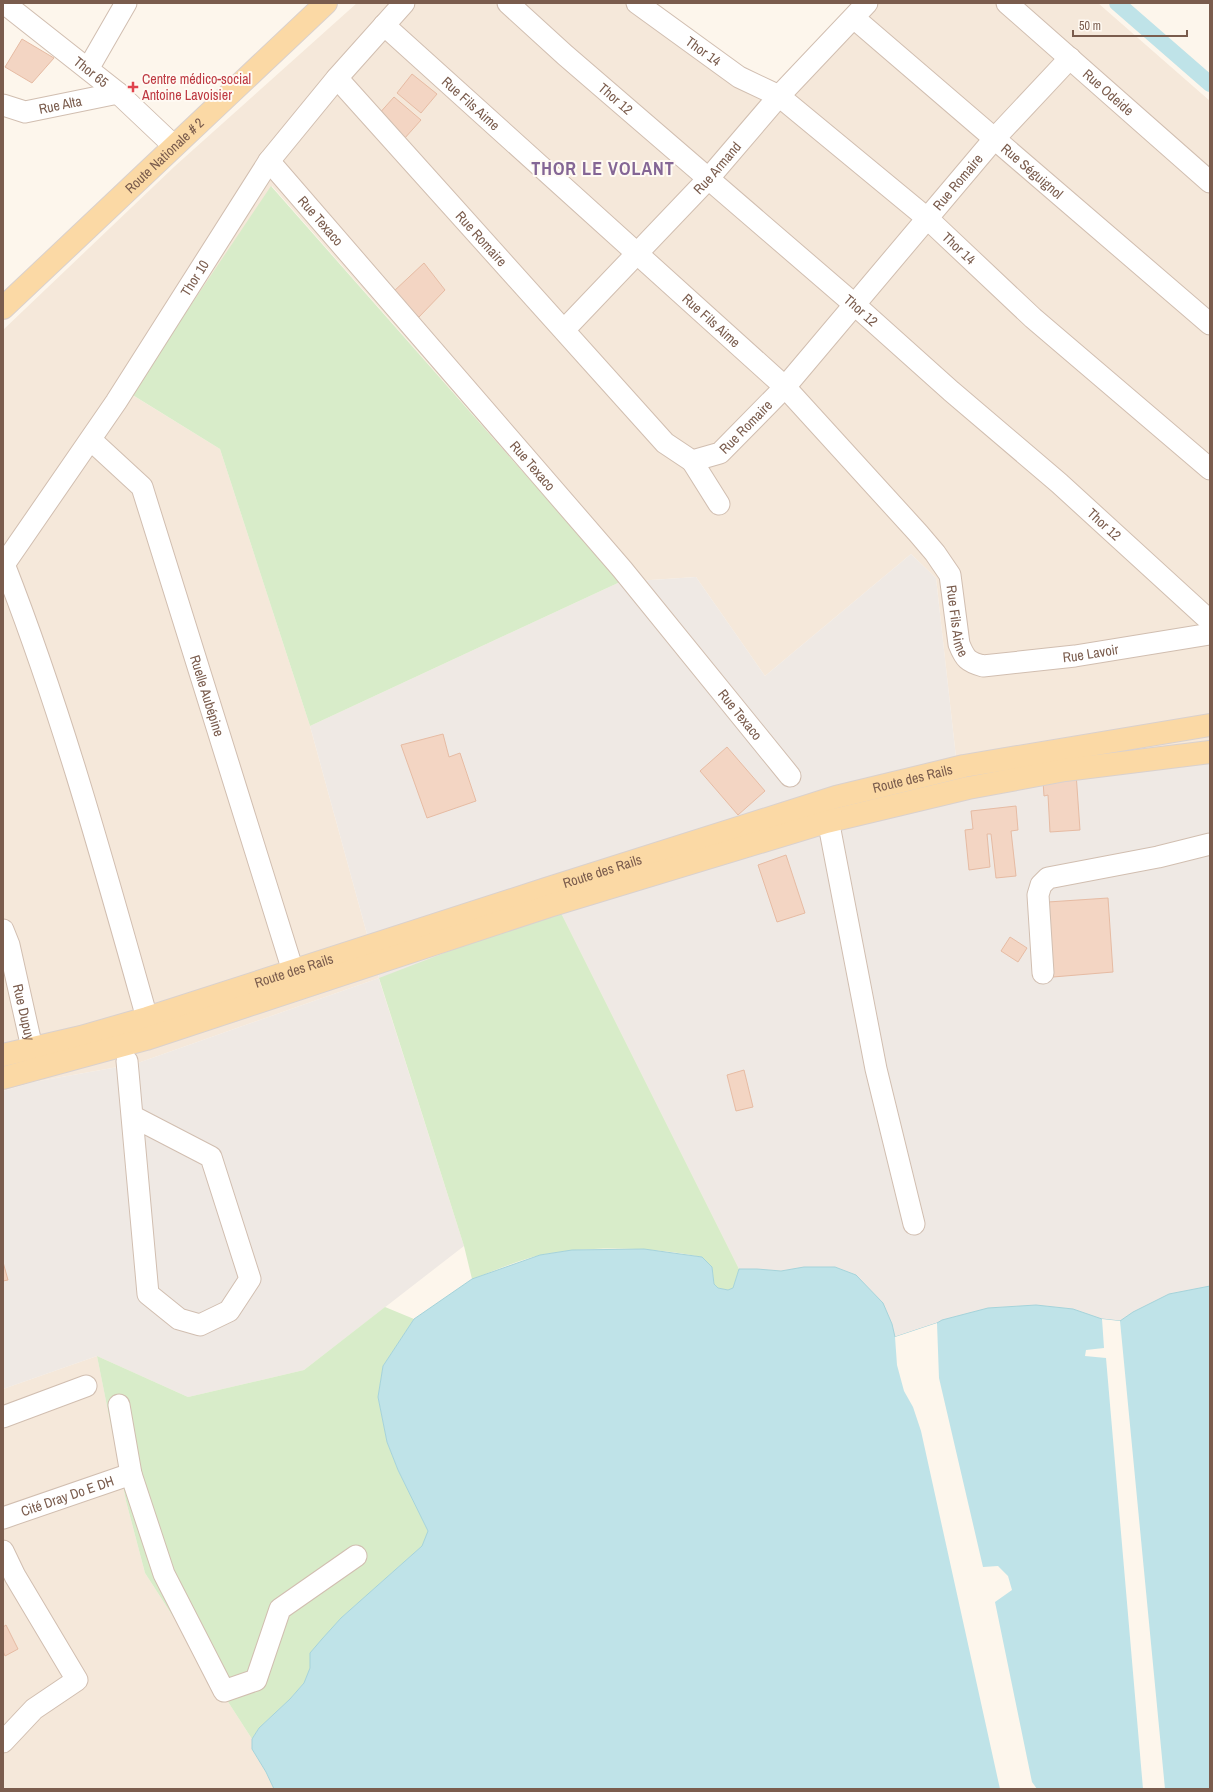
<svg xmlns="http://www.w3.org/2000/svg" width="1213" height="1792" font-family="'Archivo Narrow',sans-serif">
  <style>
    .residential { fill: #f5e8da }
    .industrial { fill: #efe9e4 }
    .green { fill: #d8ecc9 }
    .water { fill: #bfe3e8; stroke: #a5d3da }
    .pier { fill: #fdf6ec }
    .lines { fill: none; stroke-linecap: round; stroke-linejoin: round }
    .canal { stroke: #bfe3e8; stroke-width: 16 }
    .building { fill: #f3d5c3; stroke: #e6bba3 }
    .minor-casing { stroke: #d1beb0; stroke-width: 23 }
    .major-casing { stroke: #dad1cd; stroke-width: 24 }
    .minor { stroke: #fff; stroke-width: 21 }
    .major { stroke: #fbd9a5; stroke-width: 22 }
    .health-dot { fill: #e0444e; stroke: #fffaf3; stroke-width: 1.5 }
    .labels { text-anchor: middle; stroke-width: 4; stroke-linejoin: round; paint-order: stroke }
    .street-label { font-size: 14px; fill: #7a5c4d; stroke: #fffaf3 }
    .health-label { font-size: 14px; fill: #be3a42; stroke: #fffaf3; text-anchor: start }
    .district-label { font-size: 18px; font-weight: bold; letter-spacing: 1px; fill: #846695; stroke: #fffaf3 }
  </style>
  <rect width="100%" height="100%" fill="#fdf6ec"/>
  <!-- residential -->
  <g class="residential">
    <polygon points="357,3 642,3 778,101 868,3 1098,3 1210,101 1210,753 960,793 936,578 911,554 765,676 696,577 620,582 272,186 134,396 220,449 310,726 379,978 135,1064 33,1082 3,1091 3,330 175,166"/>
    <polygon points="97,1356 126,1501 145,1573 252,1739 252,1749 266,1772 274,1789 3,1789 3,1389"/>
  </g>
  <!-- industrial -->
  <polygon class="industrial" points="911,554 936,578 960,793 1210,753 1210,1286 1169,1294 1133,1312 1120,1321 1102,1319 1073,1309 1036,1305 988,1308 942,1320 937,1323 894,1337 892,1324 883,1303 856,1275 835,1267 804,1267 781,1271 757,1269 739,1269 559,909 379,979 464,1246 304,1370 188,1397 97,1356 3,1389 3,1091 33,1082 135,1064 379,978 310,726 620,582 696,577 765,676"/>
  <!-- green -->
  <g class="green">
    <polygon points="271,186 620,582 310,726 220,449 131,394"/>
    <path d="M559,909L739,1269L733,1288L728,1290L718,1288L714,1284L712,1267L702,1257C656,1247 587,1245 541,1255C518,1260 494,1271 472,1279L464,1246L379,978Z"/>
    <polygon points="385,1307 414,1319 383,1366 378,1397 387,1442 398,1470 428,1531 422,1546 341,1618 310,1653 310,1668 304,1683 290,1699 259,1728 252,1739 145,1573 126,1501 97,1356 188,1397 304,1370"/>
  </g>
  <!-- water -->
  <polygon class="water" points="644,1249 702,1257 712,1267 714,1284 718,1288 728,1290 733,1288 739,1269 757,1269 781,1271 804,1267 835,1267 856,1275 883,1303 892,1324 895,1337 937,1323 942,1320 988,1308 1036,1305 1073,1309 1102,1319 1120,1321 1133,1312 1169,1294 1210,1286 1210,1789 274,1789 266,1772 252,1749 252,1739 259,1728 290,1699 304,1683 310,1668 310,1653 322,1639 341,1618 422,1546 428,1531 398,1470 387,1442 378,1397 383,1366 414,1319 472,1279 540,1255 572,1250"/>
  <!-- pier -->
  <g class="pier">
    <polygon points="1102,1319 1120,1321 1165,1789 1143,1789 1106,1358 1085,1356 1086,1350 1104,1348"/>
    <polygon points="937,1323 939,1378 983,1567 998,1566 1008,1576 1012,1590 995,1602 1032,1782 1037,1789 1000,1789 921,1431 913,1407 904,1391 897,1365 895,1337"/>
  </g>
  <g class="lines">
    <!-- canal -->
    <polyline class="canal" points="1117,3 1210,84"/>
  </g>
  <!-- building -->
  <g class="building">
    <polygon points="22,39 54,58 32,83 5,67"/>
    <polygon points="412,74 437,94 421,113 397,93"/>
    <polygon points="394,97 421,120 404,139 377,116"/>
    <polygon points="424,263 445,290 419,317 405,307 393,292"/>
    <polygon points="443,734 449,757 460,753 476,801 427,818 401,745"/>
    <polygon points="727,747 765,791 738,815 700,771"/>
    <polygon points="1076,773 1080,830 1050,832 1048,795 1044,796 1043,781"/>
    <polygon points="1016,806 1018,830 1011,831 1016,876 996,878 991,834 987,834 990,867 969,870 965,830 973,829 971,811"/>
    <polygon points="786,855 805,913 777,922 758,865"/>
    <polygon points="1108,898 1113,972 1053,977 1048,902"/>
    <polygon points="1010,937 1027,948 1018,962 1001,951"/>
    <polygon points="744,1070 753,1107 736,1111 727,1075"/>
    <polygon points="3,1262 8,1280 3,1281"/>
    <polygon points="6,1625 18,1649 5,1656 3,1651 3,1627"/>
  </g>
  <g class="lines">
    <!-- minor casing -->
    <g class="minor-casing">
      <g id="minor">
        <path id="s1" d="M4,3L118,93L174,146"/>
        <path id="s2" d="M508,3L565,55L855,305L951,391L1059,483L1210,621"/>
        <path id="s3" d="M637,3L739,77L779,96L928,219L1033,318L1210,469"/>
        <path id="s4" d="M1007,3L1210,182"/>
        <path id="s5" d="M854,18L1210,324"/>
        <path id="s6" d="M384,25L785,387L918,533L935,553L950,575L959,644C965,659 968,662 983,666L1075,656L1210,634"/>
        <polyline points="88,69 126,3"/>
        <path id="s7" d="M337,78L665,443L692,461L720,453L785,387L995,138L1070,58"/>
        <path id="s8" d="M3,105L25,112L118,93"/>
        <path id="s9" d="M269,161L622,569L790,776"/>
        <path id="s10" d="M564,330L708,179L779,96L867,3"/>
        <path id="s11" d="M91,440L142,487L293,971"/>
        <polyline points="692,461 719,504"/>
        <path d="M4,564C62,712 104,865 147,1018"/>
        <path id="s12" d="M3,566L116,402L269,161L337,78L404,3"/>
        <polyline points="830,830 876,1069 914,1224"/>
        <path id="s13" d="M3,930L9,945L32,1048"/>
        <polyline points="1043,973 1038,895 1041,885 1048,878 1158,857 1210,844"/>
        <polyline points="127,1061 148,1294 179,1319 200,1325 229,1311 250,1279 211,1157 132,1116"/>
        <polyline points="119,1405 131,1474 164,1574 224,1691 256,1680 280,1609 356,1556"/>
        <polyline points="3,1417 86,1386"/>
        <path id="s14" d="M3,1518L131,1474"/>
        <polyline points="3,1551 15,1576 77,1680 34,1709 3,1742"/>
      </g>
    </g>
    <!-- major casing -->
    <g class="major-casing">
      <g id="major">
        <path id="s15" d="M3,308L326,3"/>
        <path id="s16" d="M3,1055L81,1037L147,1018L546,889L836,797L964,766L1210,725"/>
        <polyline points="3,1078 146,1039 549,906 826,822 968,788 1065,770 1210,752"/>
      </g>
    </g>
    <!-- minor -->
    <use href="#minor" class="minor"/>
    <!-- major -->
    <use href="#major" class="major"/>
  </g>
  <!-- markers -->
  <path class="health-dot" d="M131 81h4v4h4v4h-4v4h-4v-4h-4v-4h4z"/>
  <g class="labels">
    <!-- street labels -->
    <g class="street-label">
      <text dy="5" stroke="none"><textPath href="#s3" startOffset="82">Thor 14</textPath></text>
      <text dy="5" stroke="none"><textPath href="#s1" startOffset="111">Thor 65</textPath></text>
      <text dy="5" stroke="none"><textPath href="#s4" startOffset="135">Rue Odeide</textPath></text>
      <text dy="5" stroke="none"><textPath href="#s2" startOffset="144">Thor 12</textPath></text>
      <text dy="5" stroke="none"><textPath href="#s6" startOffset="117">Rue Fils Aime</textPath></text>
      <text dy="5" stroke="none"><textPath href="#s8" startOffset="59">Rue Alta</textPath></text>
      <text dy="5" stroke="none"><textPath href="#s15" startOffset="222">Route Nationale # 2</textPath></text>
      <text dy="5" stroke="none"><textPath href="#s10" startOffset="223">Rue Armand</textPath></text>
      <text dy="5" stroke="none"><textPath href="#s5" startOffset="235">Rue Séguignol</textPath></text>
      <text dy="5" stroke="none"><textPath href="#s7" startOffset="913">Rue Romaire</textPath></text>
      <text dy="5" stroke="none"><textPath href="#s9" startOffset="79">Rue Texaco</textPath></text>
      <text dy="5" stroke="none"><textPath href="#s7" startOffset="216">Rue Romaire</textPath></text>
      <text dy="5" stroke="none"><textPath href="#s3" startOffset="406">Thor 14</textPath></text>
      <text dy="5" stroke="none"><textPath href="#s12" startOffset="346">Thor 10</textPath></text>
      <text dy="5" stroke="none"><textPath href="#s2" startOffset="468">Thor 12</textPath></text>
      <text dy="5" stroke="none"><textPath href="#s6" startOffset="441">Rue Fils Aime</textPath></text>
      <text dy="5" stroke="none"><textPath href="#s7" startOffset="589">Rue Romaire</textPath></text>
      <text dy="5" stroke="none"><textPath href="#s9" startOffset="403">Rue Texaco</textPath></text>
      <text dy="5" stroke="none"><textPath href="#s2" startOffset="792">Thor 12</textPath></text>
      <text dy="5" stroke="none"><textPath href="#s6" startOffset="837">Rue Fils Aime</textPath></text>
      <text dy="5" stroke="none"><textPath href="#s6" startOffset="1003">Rue Lavoir</textPath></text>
      <text dy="5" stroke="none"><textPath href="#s11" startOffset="288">Ruelle Aubépine</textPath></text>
      <text dy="5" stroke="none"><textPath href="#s9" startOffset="727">Rue Texaco</textPath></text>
      <text dy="5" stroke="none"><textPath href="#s16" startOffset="951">Route des Rails</textPath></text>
      <text dy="5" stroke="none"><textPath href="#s16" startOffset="627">Route des Rails</textPath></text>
      <text dy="5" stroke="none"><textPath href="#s16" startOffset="303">Route des Rails</textPath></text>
      <text dy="5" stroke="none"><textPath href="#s13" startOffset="85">Rue Dupuy</textPath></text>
      <text dy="5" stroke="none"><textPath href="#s14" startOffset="68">Cité Dray Do E DH</textPath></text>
    </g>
    <!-- health labels -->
    <g class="health-label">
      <text x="142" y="84">Centre médico-social<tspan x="142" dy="16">Antoine Lavoisier</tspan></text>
    </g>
    <!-- district labels -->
    <g class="district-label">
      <text x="603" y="175">THOR LE VOLANT</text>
    </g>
  </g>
  <!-- border -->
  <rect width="1213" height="1792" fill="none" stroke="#7a5c4d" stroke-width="8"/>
  <!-- scale -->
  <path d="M1073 30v6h114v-6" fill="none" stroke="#7a5c4d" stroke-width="2"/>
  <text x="1079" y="30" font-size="12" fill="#7a5c4d" stroke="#fffaf3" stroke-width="3" paint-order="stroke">50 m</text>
</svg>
